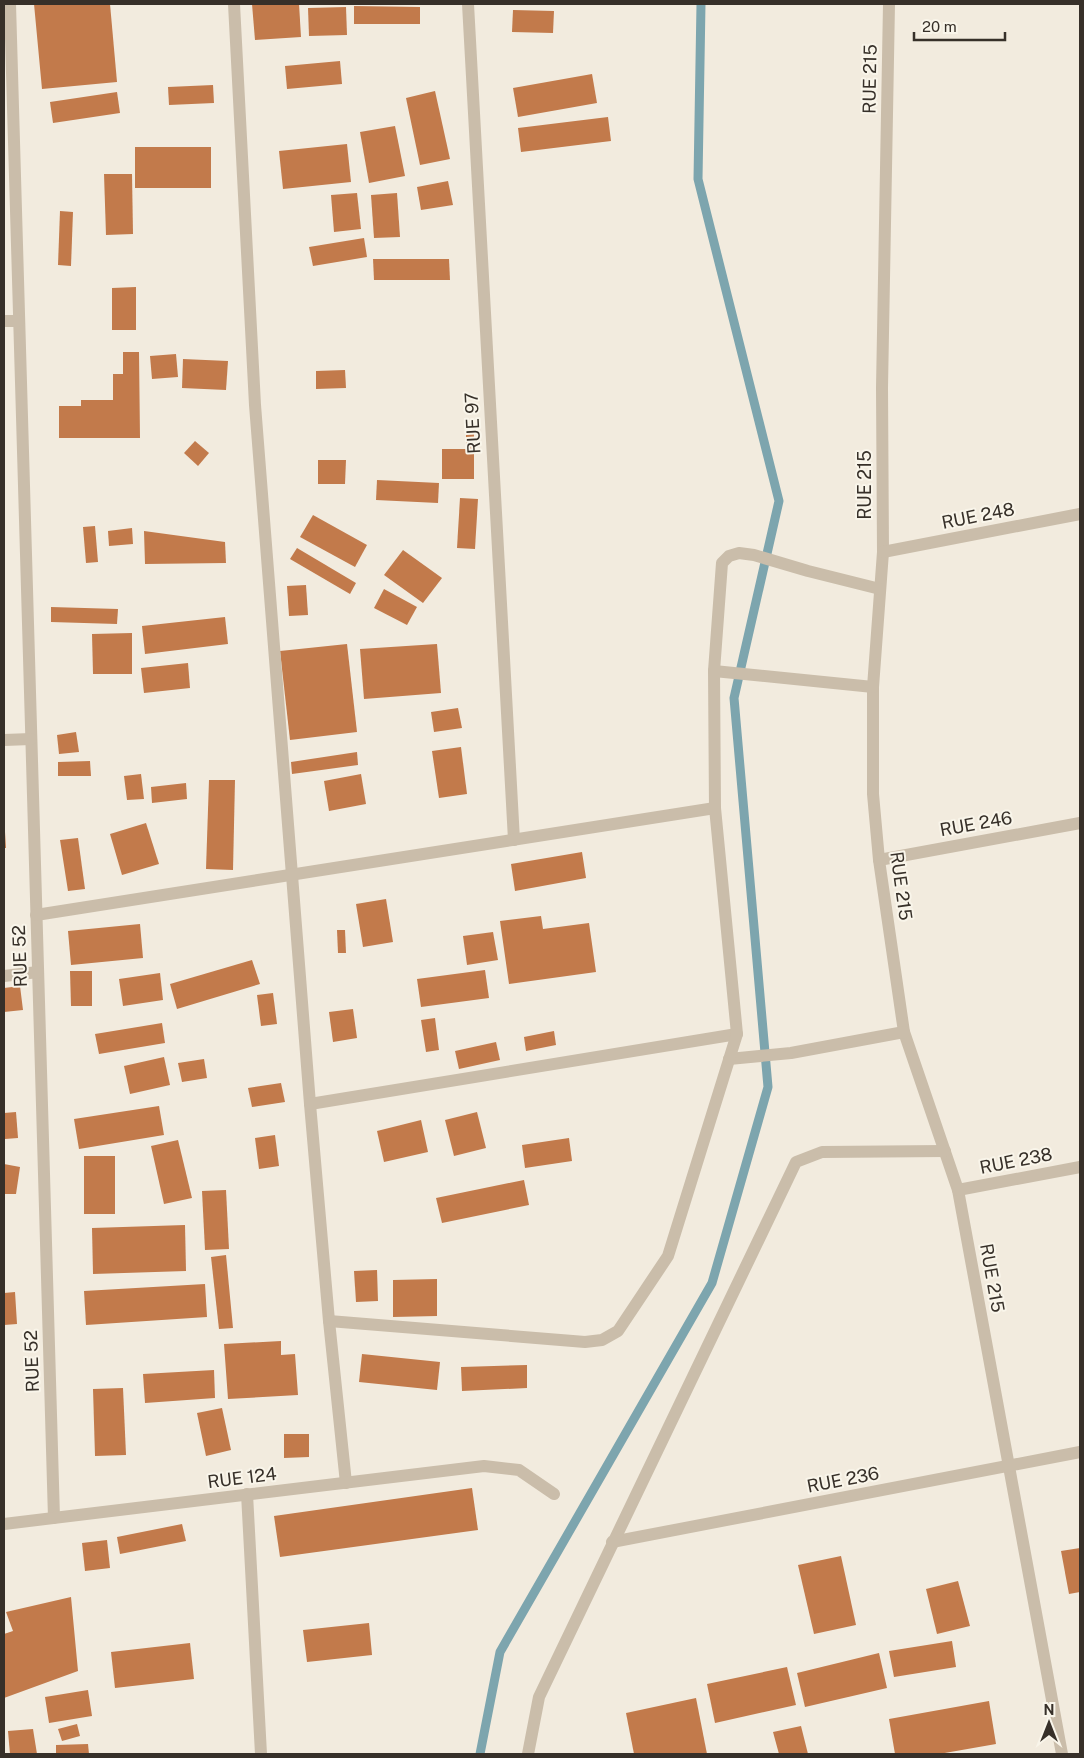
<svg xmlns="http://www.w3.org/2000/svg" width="1084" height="1758" font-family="'Public Sans',sans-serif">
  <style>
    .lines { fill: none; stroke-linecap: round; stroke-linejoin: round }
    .stream { stroke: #7da5ae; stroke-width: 9 }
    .building { fill: #c27a4b }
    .minor { stroke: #cabdaa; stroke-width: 12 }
    .labels { text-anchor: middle; stroke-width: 4; stroke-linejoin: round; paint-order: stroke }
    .street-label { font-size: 18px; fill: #373029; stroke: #f9f5ea }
  </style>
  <rect width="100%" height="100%" fill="#f2ebde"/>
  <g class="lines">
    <!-- stream -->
    <polyline class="stream" points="480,1754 500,1652 712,1283 768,1087 734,698 779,501 698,179 701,4"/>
  </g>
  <!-- building -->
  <g class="building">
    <polygon points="34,4 110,4 117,82 42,89"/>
    <polygon points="252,4 299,4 301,37 255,40"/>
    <polygon points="354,6 420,7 420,24 354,24"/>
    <polygon points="346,7 347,35 309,36 308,8"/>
    <polygon points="513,10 554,11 553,33 512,32"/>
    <polygon points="340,61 342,84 287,89 285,66"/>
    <polygon points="592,74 597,103 518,117 513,88"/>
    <polygon points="213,85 214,103 169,105 168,87"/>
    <polygon points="435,91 450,159 420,165 406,98"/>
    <polygon points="117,92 120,113 53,123 50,102"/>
    <polygon points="608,117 611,141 521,152 518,128"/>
    <polygon points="395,126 405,176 369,183 360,132"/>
    <polygon points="347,144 351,182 283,189 279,151"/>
    <rect x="135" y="147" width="76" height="41"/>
    <polygon points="104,174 132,174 133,234 106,235"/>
    <polygon points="448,181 453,205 421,210 417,187"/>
    <polygon points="357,193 361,229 334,232 331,195"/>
    <polygon points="397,193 400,237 374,238 371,195"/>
    <polygon points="60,211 73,212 71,266 58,265"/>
    <polygon points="364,238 367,257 313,266 309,247"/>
    <polygon points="373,259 449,259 450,280 374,280"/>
    <polygon points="136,287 136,330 112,330 112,288"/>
    <polygon points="123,352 139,352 140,438 59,438 59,406 81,406 81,400 113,400 113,374 123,374"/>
    <polygon points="176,354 178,377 152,379 150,356"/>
    <polygon points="183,359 228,361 226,390 182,388"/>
    <polygon points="345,370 346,388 316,389 316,371"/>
    <polygon points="466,434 474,434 474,479 442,479 442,449 466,449"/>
    <polygon points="195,441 209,453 198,466 184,453"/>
    <polygon points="318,460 346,460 345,484 318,484"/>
    <polygon points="377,480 439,483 438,503 376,500"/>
    <polygon points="460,498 478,499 475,549 457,548"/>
    <polygon points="313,515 367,545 355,567 300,537"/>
    <polygon points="95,526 98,562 86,563 83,527"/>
    <polygon points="132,528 133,544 109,546 108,531"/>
    <polygon points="144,531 225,542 226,563 145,564"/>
    <polygon points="297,548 356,583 350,594 290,559"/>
    <polygon points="403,550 442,578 423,603 384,575"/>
    <polygon points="306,585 308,615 289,616 287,586"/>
    <polygon points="384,589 417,607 407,625 374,608"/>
    <polygon points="51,607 118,609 117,624 51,622"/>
    <polygon points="225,617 228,644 145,654 142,626"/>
    <polygon points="132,633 132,674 93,674 92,634"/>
    <polygon points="347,644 357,732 290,740 280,651"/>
    <polygon points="437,644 441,693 364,699 360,649"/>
    <polygon points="188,663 190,688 144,693 141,668"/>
    <polygon points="458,708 462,728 434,732 431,712"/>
    <polygon points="76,732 79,752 59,754 57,735"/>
    <polygon points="461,747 467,794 439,798 432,751"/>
    <polygon points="357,752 358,765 292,774 291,762"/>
    <polygon points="90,761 91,776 58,776 58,762"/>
    <polygon points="141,774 144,799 127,800 124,776"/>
    <polygon points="361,774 366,804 329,811 324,781"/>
    <polygon points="209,780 235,780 233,870 206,869"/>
    <polygon points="186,783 187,799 152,803 151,787"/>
    <polygon points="146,823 159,864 122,875 110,834"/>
    <polygon points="5,832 6,848 4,848 4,833"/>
    <polygon points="78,838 85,889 68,891 60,840"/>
    <polygon points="582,852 586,878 515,891 511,864"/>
    <polygon points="386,899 393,942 363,947 356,904"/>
    <polygon points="541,916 543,929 589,923 596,972 509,984 500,921"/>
    <polygon points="140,924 143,958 71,965 68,931"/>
    <polygon points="337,930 345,930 346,953 338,953"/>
    <polygon points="493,932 498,960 467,965 463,936"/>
    <polygon points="252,960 260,984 177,1009 170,984"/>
    <polygon points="485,970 489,998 421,1007 417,979"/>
    <polygon points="70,971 92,971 92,1006 71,1006"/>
    <polygon points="160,973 163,1000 123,1006 119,979"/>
    <polygon points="20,986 23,1010 4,1012 4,988"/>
    <polygon points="273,993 277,1024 261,1026 257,995"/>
    <polygon points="353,1009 357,1038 333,1042 329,1012"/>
    <polygon points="435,1018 439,1050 426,1052 421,1020"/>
    <polygon points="162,1023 165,1043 99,1054 95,1034"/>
    <polygon points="554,1031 556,1045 526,1051 524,1037"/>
    <polygon points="496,1042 500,1060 459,1069 455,1051"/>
    <polygon points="164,1057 170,1085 130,1094 124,1066"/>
    <polygon points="204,1059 207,1078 182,1082 178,1063"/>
    <polygon points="281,1083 285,1102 252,1107 248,1088"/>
    <polygon points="159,1106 164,1135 79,1149 74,1119"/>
    <polygon points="16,1112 18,1138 5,1139 4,1113"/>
    <polygon points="477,1112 486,1148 454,1156 445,1120"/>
    <polygon points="421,1120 428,1152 384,1162 377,1131"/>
    <polygon points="275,1135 279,1166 259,1169 255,1138"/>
    <polygon points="569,1138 572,1161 525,1168 522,1145"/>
    <polygon points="178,1140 192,1198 164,1204 151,1146"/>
    <rect x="84" y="1156" width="31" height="58"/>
    <polygon points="4,1164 20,1167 16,1194 4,1194"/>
    <polygon points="524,1180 529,1205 442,1223 436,1198"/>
    <polygon points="226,1190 229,1249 205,1250 202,1191"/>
    <polygon points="185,1225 186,1271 93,1274 92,1228"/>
    <polygon points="226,1255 233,1328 219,1329 211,1257"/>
    <polygon points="377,1270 378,1301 356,1302 354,1271"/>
    <polygon points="437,1279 437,1316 393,1317 393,1280"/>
    <polygon points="205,1284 207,1317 86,1325 84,1291"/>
    <polygon points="15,1292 17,1324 4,1325 4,1293"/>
    <polygon points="281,1341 281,1355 295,1354 298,1395 228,1399 224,1344"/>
    <polygon points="362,1354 440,1362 437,1390 359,1382"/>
    <polygon points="527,1365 527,1388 462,1391 461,1367"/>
    <polygon points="214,1370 215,1398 145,1403 143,1374"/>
    <polygon points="123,1388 126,1455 95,1456 93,1389"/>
    <polygon points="222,1408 231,1450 206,1456 197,1413"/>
    <polygon points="284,1434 309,1434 309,1457 284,1458"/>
    <polygon points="472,1488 478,1530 280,1557 274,1516"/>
    <polygon points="182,1524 186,1541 120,1554 117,1537"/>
    <polygon points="107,1540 110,1568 85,1571 82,1543"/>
    <polygon points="1080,1548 1080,1592 1069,1594 1061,1551"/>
    <polygon points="841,1556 856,1625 814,1634 798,1565"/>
    <polygon points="958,1581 970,1626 937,1634 926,1589"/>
    <polygon points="71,1597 78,1671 4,1698 4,1634 13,1631 6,1612"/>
    <polygon points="369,1623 372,1655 307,1662 303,1630"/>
    <polygon points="952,1641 956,1667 894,1677 889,1651"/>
    <polygon points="190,1643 194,1679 115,1688 111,1652"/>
    <polygon points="879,1653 887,1688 805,1707 797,1673"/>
    <polygon points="787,1667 796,1705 715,1723 707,1684"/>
    <polygon points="88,1690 92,1716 49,1723 45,1697"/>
    <polygon points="696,1698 707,1754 634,1754 626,1713"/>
    <polygon points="989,1701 996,1744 939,1754 895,1754 889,1719"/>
    <polygon points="77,1724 80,1736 62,1741 58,1729"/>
    <polygon points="801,1726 808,1754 779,1754 773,1732"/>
    <polygon points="33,1729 37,1754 10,1754 8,1731"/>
    <polygon points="88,1744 89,1754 56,1754 56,1745"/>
  </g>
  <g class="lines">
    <!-- minor -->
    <g class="minor">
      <polyline points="10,4 54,1518"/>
      <polyline points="234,4 255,405 310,1104 329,1321 346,1483"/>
      <polyline points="468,4 514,840"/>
      <polyline points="889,4 882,388 883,552 873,687 873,794 879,860 904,1032 958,1190 1062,1754"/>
      <polyline points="4,321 19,321"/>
      <polyline points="883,552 1080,514"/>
      <polyline points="714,671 873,687"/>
      <polyline points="4,740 31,739"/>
      <polyline points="879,860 1080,823"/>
      <polyline points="36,915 715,808"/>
      <polyline points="4,976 38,972"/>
      <polyline points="729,1059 791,1053 904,1032"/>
      <polyline points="310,1104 737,1034"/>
      <polyline points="958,1190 1080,1167"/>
      <polyline points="329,1321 585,1342 602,1340 618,1331 668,1256 737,1034 715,808 714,671 722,563 729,556 739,553 754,555 808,571 880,589"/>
      <polyline points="247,1494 261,1754"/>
      <polyline points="4,1524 484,1466 519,1470 554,1494"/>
      <polyline points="612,1542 1080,1452"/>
      <polyline points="528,1754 539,1697 796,1162 822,1152 945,1151"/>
    </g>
  </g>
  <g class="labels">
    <!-- street labels -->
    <g class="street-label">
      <text transform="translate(870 79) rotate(-89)" y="6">RUE 215</text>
      <text transform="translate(473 423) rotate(-93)" y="6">RUE 97</text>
      <text transform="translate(865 485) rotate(-90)" y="6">RUE 215</text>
      <text transform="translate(978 516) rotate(-11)" y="6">RUE 248</text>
      <text transform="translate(976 824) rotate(-10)" y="6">RUE 246</text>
      <text transform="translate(901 886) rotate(82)" y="6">RUE 215</text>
      <text transform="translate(20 956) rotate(-92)" y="6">RUE 52</text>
      <text transform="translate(1016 1161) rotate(-11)" y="6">RUE 238</text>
      <text transform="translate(992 1278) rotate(80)" y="6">RUE 215</text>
      <text transform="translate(32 1361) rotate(-92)" y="6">RUE 52</text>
      <text transform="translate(242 1478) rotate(-7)" y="6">RUE 124</text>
      <text transform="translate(843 1480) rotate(-11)" y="6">RUE 236</text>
    </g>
  </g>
  <!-- border -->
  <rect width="1084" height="1758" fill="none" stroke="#373029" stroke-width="10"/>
  <!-- north arrow -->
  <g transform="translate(1049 1723)" stroke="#f9f5ea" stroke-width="4" paint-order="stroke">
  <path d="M0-4L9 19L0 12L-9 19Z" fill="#373029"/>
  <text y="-8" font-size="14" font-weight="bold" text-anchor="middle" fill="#373029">N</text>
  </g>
  <!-- scale -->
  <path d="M914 32v8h91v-8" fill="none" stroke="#373029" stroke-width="2.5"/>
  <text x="922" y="32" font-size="15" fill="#373029" stroke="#f9f5ea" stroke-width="4" paint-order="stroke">20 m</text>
</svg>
